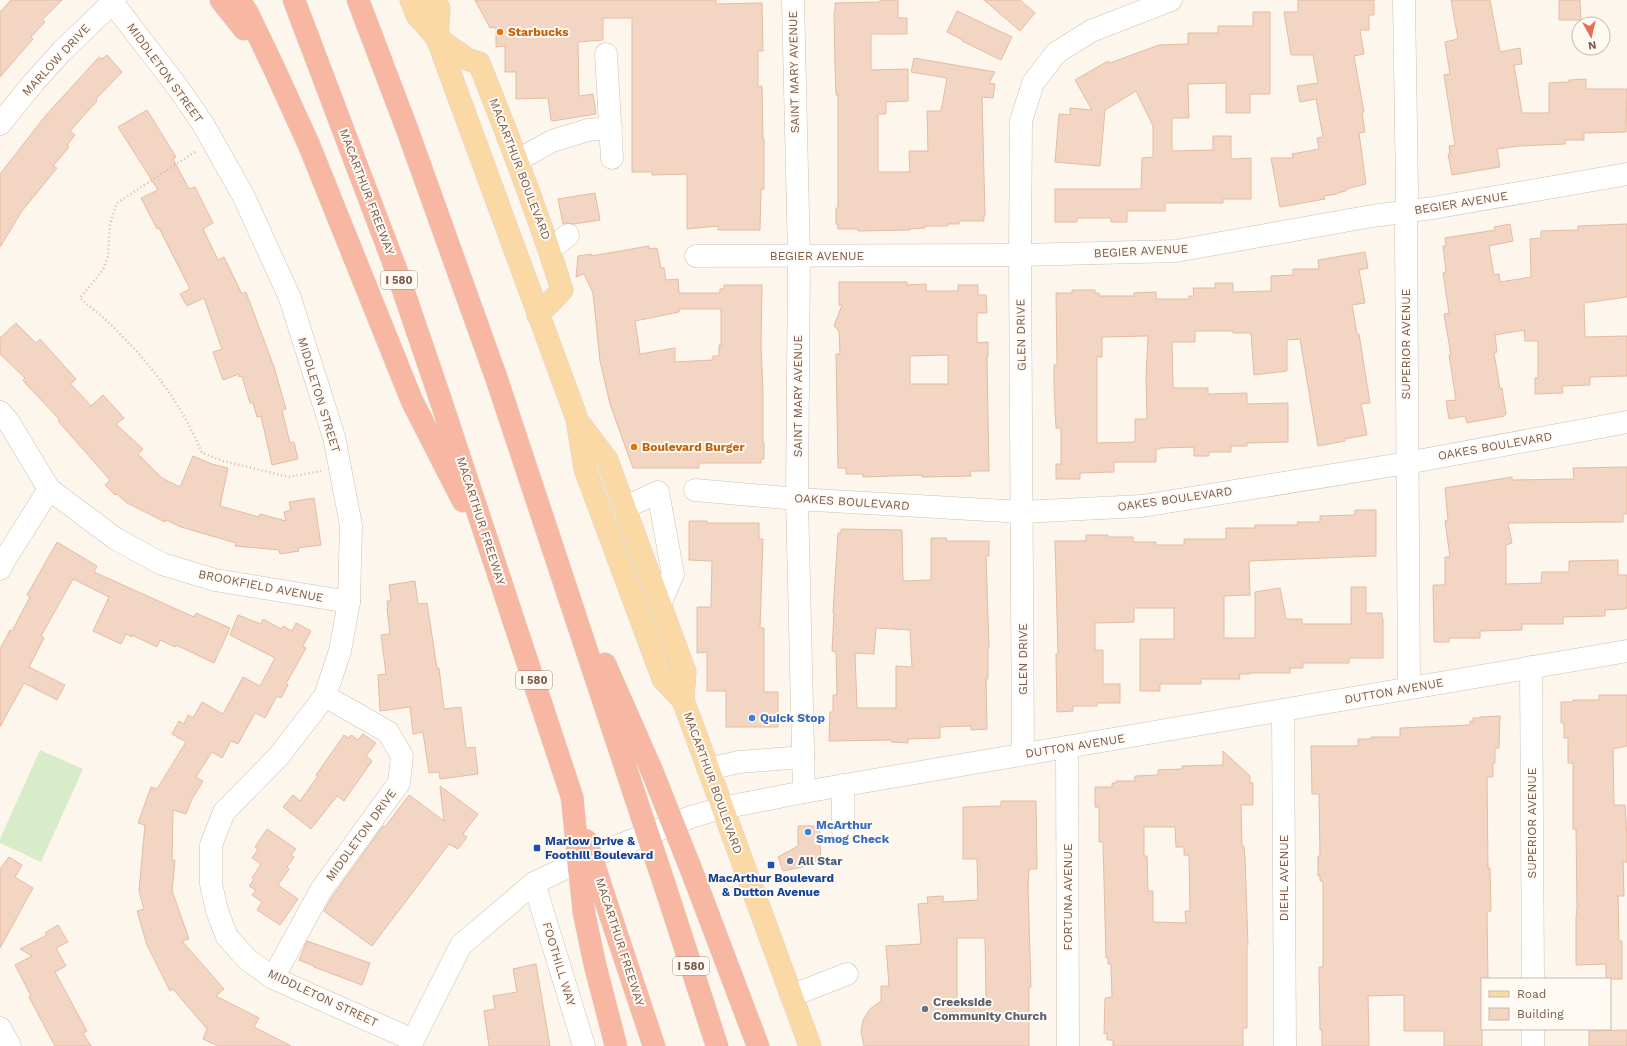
<svg xmlns="http://www.w3.org/2000/svg" width="1627" height="1046" font-family="'Work Sans',sans-serif">
  <style>
    .pitch { fill: #d8ecc9 }
    .building { fill: #f3d5c3; stroke: #e6bba3; fill-rule: evenodd }
    .lines { fill: none; stroke-linecap: round; stroke-linejoin: round }
    .minor-casing { stroke: #d1beb0; stroke-width: 23 }
    .major-casing { stroke: #dad1cd; stroke-width: 23 }
    .highway-casing { stroke: #dad1cd; stroke-width: 23 }
    .path { stroke: #d9b8a5; stroke-width: 2.5; stroke-dasharray: 1 3; stroke-linecap: butt }
    .minor { stroke: #fff; stroke-width: 22 }
    .major { stroke: #fbd9a5; stroke-width: 22 }
    .highway { stroke: #f7b7a3; stroke-width: 22 }
    .highway-bridge-casing { stroke: #dad1cd; stroke-width: 23; stroke-linecap: butt }
    .highway-bridge { stroke: #f7b7a3; stroke-width: 22 }
    .food-dot { fill: #e8710a; stroke: #fffaf3; stroke-width: 1.5 }
    .shop-dot { fill: #3f7fe0; stroke: #fffaf3; stroke-width: 1.5 }
    .transit-dot { fill: #1a4fb4; stroke: #fffaf3; stroke-width: 1.5 }
    .service-dot { fill: #5c6f8a; stroke: #fffaf3; stroke-width: 1.5 }
    .worship-dot { fill: #6b7280; stroke: #fffaf3; stroke-width: 1.5 }
    .labels { text-anchor: middle; stroke-width: 4; stroke-linejoin: round; paint-order: stroke }
    .shield { fill: #fffaf3; stroke: #a28b7f; stroke-width: 1 }
    .shield-label { font-size: 11px; font-weight: bold; fill: #7a5c4d }
    .food-label { font-size: 12px; font-weight: bold; fill: #c56008; stroke: #fffaf3; text-anchor: start }
    .street-label { font-size: 12px; fill: #7a5c4d; stroke: #fffaf3 }
    .shop-label { font-size: 12px; font-weight: bold; fill: #366cbe; stroke: #fffaf3; text-anchor: start }
    .transit-label { font-size: 12px; font-weight: bold; fill: #164399; stroke: #fffaf3; text-anchor: start }
    .service-label { font-size: 12px; font-weight: bold; fill: #4e5e75; stroke: #fffaf3; text-anchor: start }
    .worship-label { font-size: 12px; font-weight: bold; fill: #5b616d; stroke: #fffaf3; text-anchor: start }
  </style>
  <rect width="100%" height="100%" fill="#fdf6ec"/>
  <!-- pitch -->
  <polygon class="pitch" points="40,750 83,769 41,862 0,843 0,839"/>
  <!-- building -->
  <g class="building">
    <polygon points="11,0 62,0 42,20 45,22 31,37 33,39 0,77 0,12"/>
    <polygon points="475,0 716,0 716,4 762,3 763,51 758,51 758,87 762,86 763,139 764,139 764,189 761,189 760,230 718,230 718,226 687,229 687,174 652,175 652,172 632,172 632,18 603,18 603,40 578,42 579,96 593,94 596,114 553,121 551,120 548,98 516,99 516,72 505,72 505,46 496,47 496,27 490,28"/>
    <polygon points="880,0 898,0 898,18 907,18 907,34 871,34 871,70 908,69 908,101 886,102 886,114 878,114 878,171 879,172 910,172 909,151 928,151 927,111 941,111 947,78 911,72 914,58 995,72 989,83 995,84 993,98 982,97 985,215 984,215 984,221 959,221 959,224 948,224 948,226 925,226 925,228 909,229 910,230 858,231 858,229 838,229 838,224 836,224 836,208 838,208 838,95 836,95 835,66 834,12 835,12 835,3 880,2"/>
    <polygon points="984,0 1020,0 1035,13 1020,31"/>
    <polygon points="1298,0 1374,0 1374,15 1369,15 1369,30 1360,30 1364,54 1354,56 1364,112 1362,112 1365,132 1359,133 1366,184 1346,189 1346,191 1337,193 1337,194 1324,196 1325,199 1280,207 1271,158 1293,158 1292,154 1319,149 1317,138 1323,137 1316,99 1300,102 1297,86 1318,83 1313,55 1291,55 1284,12 1298,12"/>
    <polygon points="1451,0 1490,0 1500,52 1520,48 1522,64 1514,65 1522,113 1549,113 1549,83 1569,82 1569,80 1586,79 1586,89 1627,89 1626,132 1584,133 1584,140 1565,140 1565,144 1520,146 1497,149 1500,167 1452,175 1448,154 1450,154 1449,146 1455,145 1444,75 1450,74 1445,42 1458,39"/>
    <polygon points="1559,0 1580,0 1581,20 1559,20"/>
    <polygon points="957,11 1012,37 1001,60 962,41 963,40 947,32"/>
    <polygon points="1253,12 1270,12 1270,94 1250,94 1250,113 1226,113 1226,83 1188,84 1189,118 1172,118 1172,151 1213,150 1213,136 1231,136 1231,159 1251,158 1251,199 1223,199 1223,203 1165,203 1165,211 1127,211 1127,222 1111,222 1111,218 1077,218 1077,222 1055,222 1055,189 1141,189 1142,158 1153,157 1153,126 1136,91 1105,110 1100,166 1055,162 1059,114 1070,115 1070,108 1092,110 1075,80 1108,61 1110,63 1159,45 1188,44 1188,33 1218,33 1218,26 1253,26"/>
    <polygon points="107,55 122,72 96,99 97,101 70,131 75,135 67,145 69,147 53,166 57,168 22,211 0,247 0,174 46,115 69,90 99,57 102,59"/>
    <polygon points="147,110 176,157 173,159 189,189 195,187 213,223 203,229 218,260 224,257 242,294 246,292 274,367 286,409 282,410 290,443 294,442 298,459 272,465 261,416 257,417 253,403 250,403 242,376 239,377 239,374 223,380 213,352 222,349 204,298 187,306 180,294 190,289 159,228 157,229 141,198 158,190 118,127"/>
    <polygon points="595,193 600,220 574,224 566,223 563,224 558,199"/>
    <polygon points="1510,224 1513,241 1489,246 1494,275 1499,274 1500,282 1531,277 1530,239 1541,238 1541,231 1578,230 1578,226 1627,224 1627,297 1584,303 1585,337 1627,336 1627,376 1590,377 1590,385 1562,386 1563,393 1535,394 1535,378 1538,378 1538,341 1525,341 1524,330 1495,335 1497,352 1494,353 1500,389 1502,388 1506,414 1504,415 1504,416 1467,423 1465,416 1449,419 1446,401 1456,400 1449,355 1451,355 1444,314 1449,313 1443,273 1446,272 1443,246 1446,246 1445,238 1495,230 1494,227"/>
    <path d="M649,246V249L657,248L661,268H664L666,280L678,279L679,293H720V289H724V285H762L761,346L763,392V442H764V459H761V463H699V468H633L610,404L600,361L593,293L584,274L576,277L578,256L591,254V256ZM679,309H721V345H719V356H713V360L675,362V348L640,354L635,321L679,312Z"/>
    <path d="M1365,252L1368,268L1359,270L1365,303L1352,305L1357,334H1359L1370,403L1361,404L1367,435L1344,439L1345,441L1318,446L1300,339L1287,340V371L1254,375L1251,333H1233V331H1195V342H1172L1173,388H1208V394L1247,393V404L1288,403V442L1247,443V446H1231V452H1209V456H1194V447L1160,448V449H1156V462H1114V472L1080,473V479H1056V464H1061V428H1056L1054,385V365H1057L1056,293H1072V290H1095V293H1099V296H1134V293L1156,292V299H1189V296H1194L1193,288H1215V283H1233V292L1271,291V276L1293,275V269H1319L1318,260ZM1148,336L1146,377L1147,419H1135V442L1097,443V357H1102V337Z"/>
    <path d="M839,282H907V285L926,284V291H958V285H978V295H986L987,313H977V343L988,342V357H987L989,471H970L971,476L922,477V475L863,477V474H846V468H838L836,354H840L839,331L834,326L842,305H839ZM948,355V384H910V356Z"/>
    <polygon points="16,323 36,343 40,339 76,379 71,384 91,406 103,395 124,418 116,424 143,449 138,454 162,478 180,487 193,456 212,464 228,468 220,506 259,517 260,514 286,521 284,512 291,510 289,502 314,498 321,545 298,548 299,551 280,554 279,550 235,546 236,543 181,527 166,520 165,522 127,503 117,494 115,495 105,485 110,480 58,421 60,420 26,384 23,380 25,378 0,354 0,338"/>
    <polygon points="1627,467 1627,514 1623,514 1623,522 1508,523 1512,543 1506,545 1506,584 1541,583 1542,572 1569,572 1569,561 1618,560 1618,575 1627,575 1627,608 1625,608 1625,609 1605,610 1605,616 1563,617 1563,624 1522,624 1522,630 1480,631 1480,638 1449,638 1449,642 1434,642 1433,585 1445,585 1445,557 1450,557 1445,521 1448,520 1445,488 1512,477 1512,480 1574,479 1573,468"/>
    <polygon points="1355,510 1376,510 1376,556 1249,561 1250,595 1224,596 1224,638 1255,638 1255,592 1280,588 1286,619 1302,619 1302,624 1351,624 1351,587 1366,587 1366,613 1382,613 1382,618 1383,618 1383,658 1349,658 1349,663 1303,663 1303,668 1290,668 1290,673 1249,673 1249,674 1239,674 1240,679 1201,679 1201,684 1160,684 1160,691 1140,691 1140,639 1174,639 1174,608 1134,608 1134,622 1095,623 1095,650 1103,650 1103,684 1120,684 1120,703 1097,703 1097,706 1073,706 1073,711 1057,712 1056,654 1058,654 1055,541 1086,541 1086,535 1108,535 1108,537 1133,537 1133,542 1156,542 1156,545 1184,545 1184,539 1226,539 1226,528 1255,528 1255,525 1298,525 1297,522 1320,522 1320,516 1355,515"/>
    <polygon points="689,521 707,521 707,523 759,523 759,539 763,539 760,628 764,628 764,692 778,692 778,727 726,727 726,691 707,691 707,652 697,653 697,607 711,607 712,561 689,560"/>
    <path d="M841,529L902,530L903,581L931,580V538H947L946,541H989V556H986L989,648H988V679H986L987,729L971,730V726L940,727V738L908,739V743L891,742V740L829,741L830,712H833V695H837L836,652L832,651L834,613H833L838,533H841ZM876,628L910,630L912,667L896,666V708H857L855,653L874,654Z"/>
    <polygon points="57,542 97,566 94,572 194,617 196,613 230,628 214,663 176,645 175,647 160,640 157,647 132,635 132,637 126,634 121,644 93,631 109,597 73,579 41,636 44,638 29,667 65,685 57,700 24,683 0,727 0,649 10,630 12,631 30,597 27,595"/>
    <polygon points="415,581 418,604 427,603 437,668 439,668 444,709 461,707 466,748 475,747 478,774 440,779 439,772 429,773 423,732 413,734 410,707 380,711 378,675 386,674 381,635 390,634 387,608 388,608 387,601 391,601 389,585"/>
    <polygon points="238,615 261,624 263,619 281,629 283,626 292,631 296,623 311,631 303,646 306,648 286,684 288,685 281,698 277,696 265,718 255,713 238,744 231,741 222,758 212,752 196,777 203,781 192,799 186,814 173,810 172,860 175,860 172,891 189,939 182,941 224,989 216,996 259,1018 254,1027 291,1046 218,1046 203,1039 207,1029 173,989 170,991 147,945 137,911 144,909 139,891 145,825 138,823 151,787 157,789 186,742 172,734 179,721 184,724 188,715 193,718 202,702 223,714 243,677 260,686 275,658 230,635"/>
    <polygon points="1599,695 1627,695 1627,746 1613,749 1614,805 1625,805 1627,838 1627,862 1623,862 1624,896 1618,896 1619,941 1622,941 1622,979 1606,979 1606,964 1576,965 1576,919 1577,907 1576,829 1573,829 1573,763 1568,763 1568,738 1564,738 1564,723 1561,723 1561,702 1573,702 1573,700 1599,700"/>
    <polygon points="1500,716 1499,748 1495,748 1495,763 1493,763 1493,777 1487,777 1488,868 1490,868 1491,911 1488,911 1487,915 1488,979 1482,979 1482,1046 1444,1046 1444,1031 1404,1031 1404,995 1368,996 1369,1046 1322,1046 1322,1030 1320,1030 1319,967 1323,967 1323,881 1320,881 1320,876 1318,876 1318,856 1320,856 1319,794 1312,794 1311,746 1358,746 1358,739 1371,739 1371,737 1400,737 1400,728 1470,725 1470,721 1473,721 1473,718 1480,718 1480,717"/>
    <polygon points="363,734 376,743 366,756 372,761 344,801 337,796 311,829 283,807 293,795 300,801 318,776 316,775 344,735 348,738 351,735 358,740"/>
    <path d="M1223,751L1250,776V783H1253V805H1241L1242,846H1244L1245,858L1248,945H1247V1028H1243V1046H1113V1040H1107V1033L1104,1034L1105,998L1112,997L1111,964H1108V957L1106,958L1103,842H1099V807H1095V787H1112V783H1116V781H1135V776L1158,775V770L1182,769V766L1223,765ZM1144,827H1175L1176,847H1184V855H1189L1190,911H1185L1186,923L1153,922V891H1148L1147,856H1144Z"/>
    <polygon points="440,786 478,814 463,834 467,837 458,849 449,844 372,946 324,911 332,897 383,826 385,827 409,795 444,821"/>
    <path d="M1001,801H1036L1037,869H1029L1028,889L1031,987H1029V1046H864L861,1032L863,1020L870,1009L881,1001V986H889L886,946L921,944L918,904L928,903L927,897L943,896V902L978,900L977,859H963V807L1001,806ZM957,938H985L986,1000L957,1001Z"/>
    <polygon points="798,826 819,826 821,863 783,871 778,857 798,846"/>
    <polygon points="267,829 296,849 291,855 294,857 287,867 289,869 278,885 298,899 280,925 257,910 262,902 252,895 256,890 249,886 254,879 252,878 261,864 252,858 258,849 255,847"/>
    <polygon points="9,857 22,865 15,877 33,888 0,948 0,869"/>
    <polygon points="58,925 68,942 56,948 66,966 55,972 87,1031 83,1033 91,1046 55,1046 29,997 31,996 15,965 32,956 20,949 47,935 45,933"/>
    <polygon points="307,941 370,963 362,985 314,967 314,966 299,960"/>
    <polygon points="536,964 550,1046 489,1046 484,1011 495,1009 493,996 517,992 513,969"/>
    <polygon points="1627,1030 1627,1046 1589,1046 1589,1031"/>
  </g>
  <g class="lines">
    <!-- minor casing -->
    <g class="minor-casing">
      <g id="minor">
        <polyline points="793,0 799,257 797,499 804,792"/>
        <polyline points="1404,0 1407,191 1406,234 1409,688"/>
        <polyline points="112,2 179,89 203,124 244,197 290,298 334,437 351,525 349,602 340,651 325,696 279,756 224,812 211,845 211,884 217,911 227,937 248,960 273,978 413,1040"/>
        <polyline points="606,54 612,158"/>
        <polyline points="0,124 34,82 62,51 115,0"/>
        <polyline points="518,160 552,141 588,130 611,128"/>
        <polyline points="550,250 568,235"/>
        <polyline points="696,256 1020,255 1176,251 1372,216 1433,208 1627,174"/>
        <polyline points="0,412 8,421 49,489 116,539 162,564 215,580 349,602"/>
        <polyline points="695,490 797,499 1022,512 1142,506 1407,463 1627,422"/>
        <polyline points="624,508 658,492 673,574 660,604"/>
        <polyline points="0,569 6,558 49,489"/>
        <polyline points="1531,667 1533,979"/>
        <polyline points="1283,710 1285,1046"/>
        <polyline points="1067,747 1068,1046"/>
        <polyline points="1023,754 1020,255 1021,121 1033,83 1056,53 1091,31 1171,0"/>
        <polyline points="708,769 739,762 803,757"/>
        <polyline points="843,785 843,830"/>
        <polyline points="534,883 584,1046"/>
        <polyline points="273,978 321,890 399,783 402,756 388,732 325,696"/>
        <polyline points="791,996 847,974"/>
        <polyline points="0,1028 10,1046"/>
        <polyline points="1533,1029 1533,1046"/>
        <polyline points="412,1046 413,1040 461,945 534,883 587,858 691,817 722,808 804,792 1627,651"/>
      </g>
    </g>
    <!-- major casing -->
    <g class="major-casing">
      <g id="major">
        <path d="M411,0L417,15L437,38L467,59L479,63C509,138 538,213 562,290L538,315"/>
        <polyline points="435,0 439,9 437,38 577,419 585,469 663,679 683,700"/>
        <polyline points="579,423 607,460 685,672 683,700 810,1046"/>
      </g>
    </g>
    <!-- highway casing -->
    <g class="highway-casing">
      <g id="highway">
        <polyline points="221,0 244,29"/>
        <polyline points="239,0 247,12 273,66 309,145 412,401 463,501"/>
        <polyline points="294,0 397,272 440,398 572,797"/>
        <polyline points="358,0 407,129 496,377 629,778"/>
        <polyline points="605,664 652,771"/>
        <polyline points="694,877 758,1046"/>
        <polyline points="665,886 717,1046"/>
        <polyline points="607,905 654,1046"/>
        <polyline points="584,913 595,965 616,1046"/>
      </g>
    </g>
    <!-- path -->
    <path class="path" d="M195,152L117,203L110,224L108,256L103,270L80,298C93,310 109,321 121,335C155,369 184,409 202,453L223,461L289,477L321,471"/>
    <!-- minor -->
    <use href="#minor" class="minor"/>
    <!-- major -->
    <use href="#major" class="major"/>
    <!-- highway -->
    <use href="#highway" class="highway"/>
    <!-- highway-bridge casing -->
    <g class="highway-bridge-casing">
      <g id="highway-bridge">
        <polyline points="652,771 694,877"/>
        <polyline points="629,778 665,886"/>
        <polyline points="572,797 584,913"/>
        <polyline points="586,840 607,905"/>
      </g>
    </g>
    <!-- highway-bridge -->
    <use href="#highway-bridge" class="highway-bridge"/>
  </g>
  <!-- markers -->
  <g class="food-dot">
    <circle cx="500" cy="32" r="4"/>
    <circle cx="634" cy="447" r="4"/>
  </g>
  <g class="shop-dot">
    <circle cx="752" cy="718" r="4"/>
    <circle cx="808" cy="832" r="4"/>
  </g>
  <g class="transit-dot">
    <rect x="533" y="844" width="8" height="8" rx="2"/>
    <rect x="767" y="861" width="8" height="8" rx="2"/>
  </g>
  <circle class="service-dot" cx="790" cy="861" r="4"/>
  <circle class="worship-dot" cx="925" cy="1009" r="4"/>
  <g class="labels">
    <!-- shield labels -->
    <g class="shield">
      <rect x="381" y="271" width="36" height="18" rx="3"/>
      <rect x="516" y="671" width="36" height="18" rx="3"/>
      <rect x="673" y="957" width="36" height="18" rx="3"/>
    </g>
    <g class="shield-label">
      <text x="399" y="284">I 580</text>
      <text x="534" y="684">I 580</text>
      <text x="691" y="970">I 580</text>
    </g>
    <!-- food labels -->
    <g class="food-label">
      <text x="508" y="36">Starbucks</text>
      <text x="642" y="451">Boulevard Burger</text>
    </g>
    <!-- street labels -->
    <g class="street-label">
      <text transform="translate(56 60) rotate(-47)" y="4">MARLOW DRIVE</text>
      <text transform="translate(794 72) rotate(-91)" y="4">SAINT MARY AVENUE</text>
      <text transform="translate(165 73) rotate(54)" y="4">MIDDLETON STREET</text>
      <text transform="translate(520 169) rotate(69)" y="4">MACARTHUR BOULEVARD</text>
      <text transform="translate(367 192) rotate(69)" y="4">MACARTHUR FREEWAY</text>
      <text transform="translate(1461 203) rotate(-9)" y="4">BEGIER AVENUE</text>
      <text transform="translate(1141 251) rotate(-3)" y="4">BEGIER AVENUE</text>
      <text x="817" y="260">BEGIER AVENUE</text>
      <text transform="translate(1021 335) rotate(-91)" y="4">GLEN DRIVE</text>
      <text transform="translate(1406 344) rotate(-90)" y="4">SUPERIOR AVENUE</text>
      <text transform="translate(319 395) rotate(73)" y="4">MIDDLETON STREET</text>
      <text transform="translate(798 396) rotate(-90)" y="4">SAINT MARY AVENUE</text>
      <text transform="translate(1495 446) rotate(-10)" y="4">OAKES BOULEVARD</text>
      <text transform="translate(1175 499) rotate(-8)" y="4">OAKES BOULEVARD</text>
      <text transform="translate(852 502) rotate(4)" y="4">OAKES BOULEVARD</text>
      <text transform="translate(481 521) rotate(72)" y="4">MACARTHUR FREEWAY</text>
      <text transform="translate(261 586) rotate(11)" y="4">BROOKFIELD AVENUE</text>
      <text transform="translate(1023 659) rotate(-90)" y="4">GLEN DRIVE</text>
      <text transform="translate(1394 691) rotate(-10)" y="4">DUTTON AVENUE</text>
      <text transform="translate(1075 746) rotate(-9)" y="4">DUTTON AVENUE</text>
      <text transform="translate(713 783) rotate(70)" y="4">MACARTHUR BOULEVARD</text>
      <text transform="translate(1532 823) rotate(-90)" y="4">SUPERIOR AVENUE</text>
      <text transform="translate(361 835) rotate(-54)" y="4">MIDDLETON DRIVE</text>
      <text transform="translate(1284 878) rotate(-90)" y="4">DIEHL AVENUE</text>
      <text transform="translate(1068 897) rotate(-90)" y="4">FORTUNA AVENUE</text>
      <text transform="translate(620 942) rotate(72)" y="4">MACARTHUR FREEWAY</text>
      <text transform="translate(559 964) rotate(73)" y="4">FOOTHILL WAY</text>
      <text transform="translate(323 998) rotate(25)" y="4">MIDDLETON STREET</text>
    </g>
    <!-- shop labels -->
    <g class="shop-label">
      <text x="760" y="722">Quick Stop</text>
      <text x="816" y="829">McArthur<tspan x="816" dy="14">Smog Check</tspan></text>
    </g>
    <!-- transit labels -->
    <g class="transit-label">
      <text x="545" y="845">Marlow Drive &amp;<tspan x="545" dy="14">Foothill Boulevard</tspan></text>
      <text x="771" y="882" text-anchor="middle">MacArthur Boulevard<tspan x="771" dy="14">&amp; Dutton Avenue</tspan></text>
    </g>
    <!-- service labels -->
    <g class="service-label">
      <text x="798" y="865">All Star</text>
    </g>
    <!-- worship labels -->
    <g class="worship-label">
      <text x="933" y="1006">Creekside<tspan x="933" dy="14">Community Church</tspan></text>
    </g>
  </g>
  <!-- legend -->
  <rect x="1481" y="978" width="130" height="52" fill="#fffaf3" stroke="#cabbb1"/>
  <rect x="1489" y="991" width="20" height="6" fill="#fbd9a5" stroke="#cabbb1"/>
  <text x="1517" y="998" font-size="12" fill="#7a5c4d">Road</text>
  <rect x="1489" y="1008" width="20" height="12" fill="#f3d5c3" stroke="#cabbb1"/>
  <text x="1517" y="1018" font-size="12" fill="#7a5c4d">Building</text>
  <!-- north arrow -->
  <g transform="translate(1591 36) rotate(172)"><circle r="19" fill="#fffaf3" stroke="#cabbb1"/>
  <path d="M0-3L7 15L0 10L-7 15Z" fill="#e76f51"/>
  <text y="-6" font-size="11" font-weight="bold" text-anchor="middle" fill="#7a5c4d">N</text>
  </g>
</svg>
